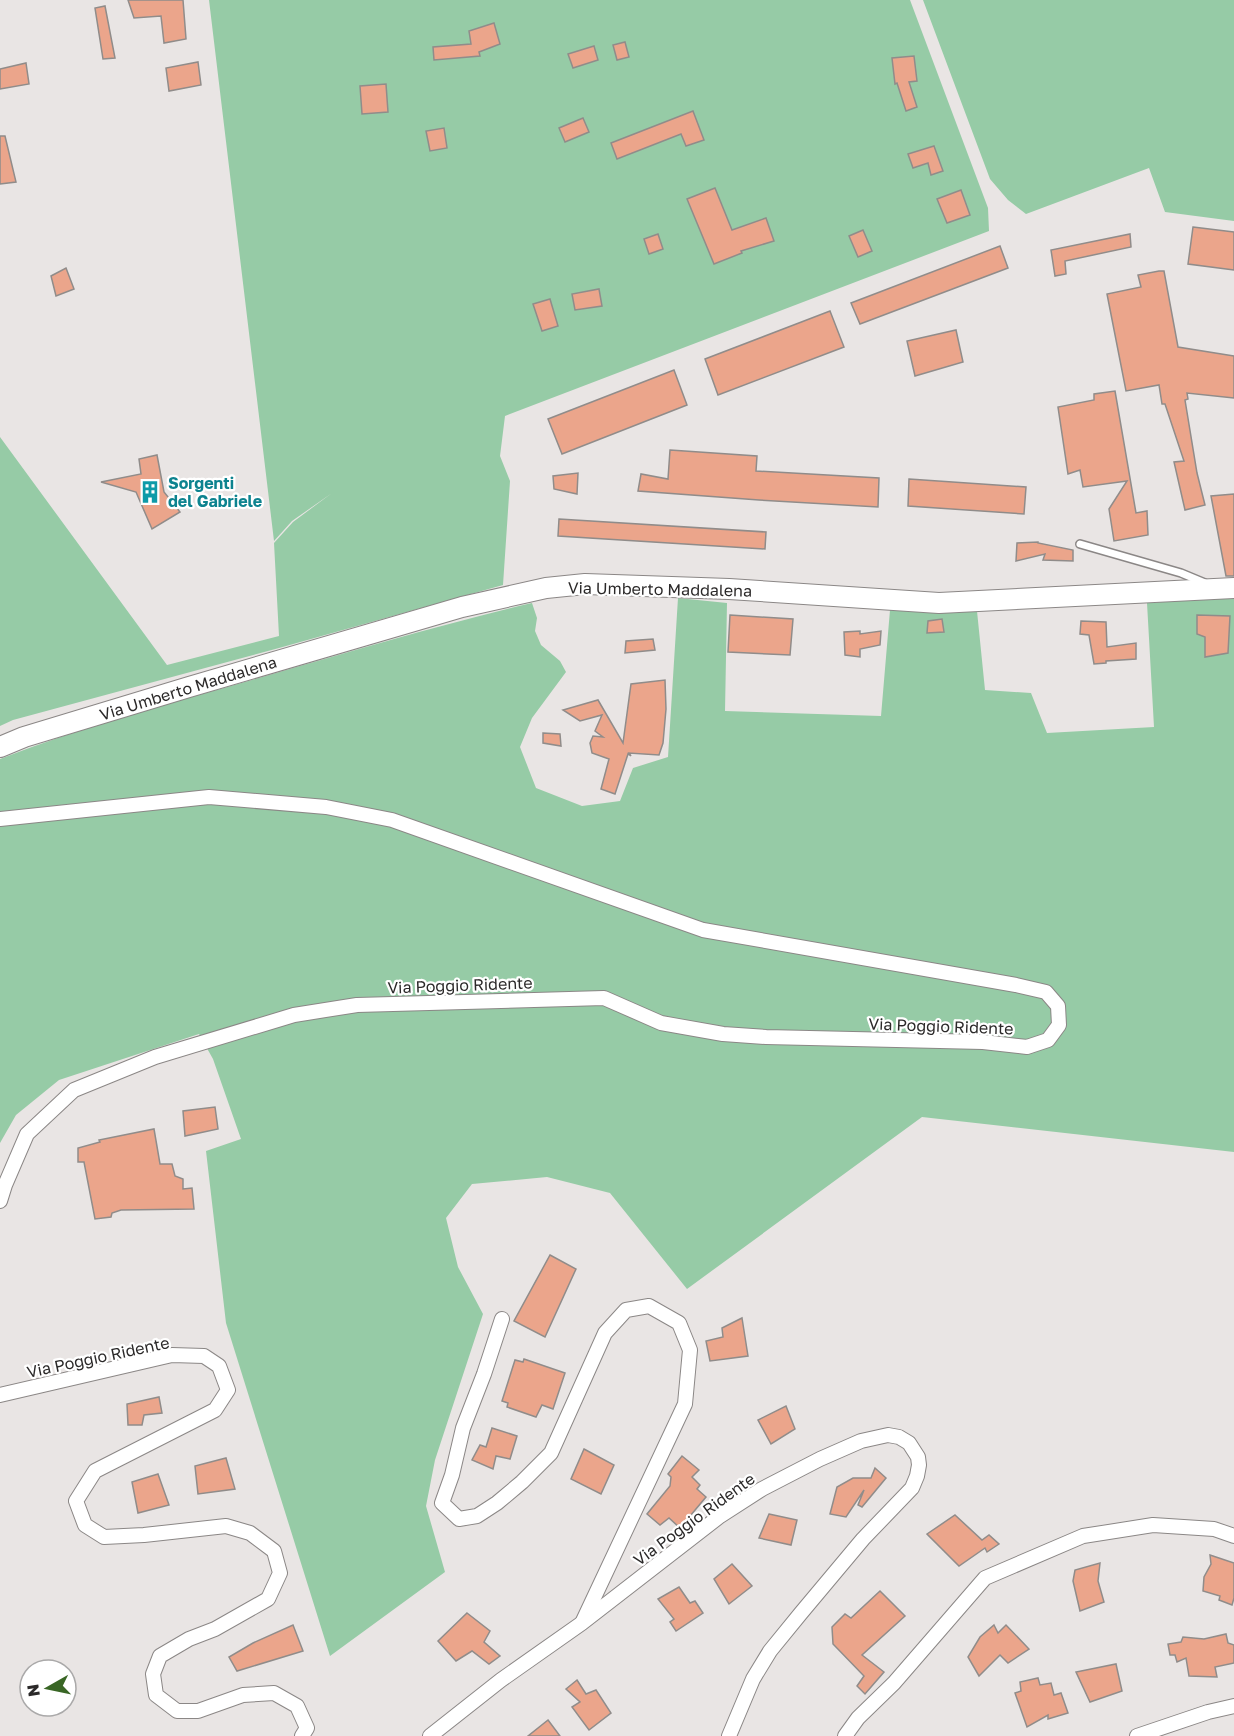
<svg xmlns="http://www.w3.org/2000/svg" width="1234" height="1736" font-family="'Golos Text',sans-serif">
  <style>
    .green { fill: #96cba6 }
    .building { fill: #eba58b; stroke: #908c8a; stroke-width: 1.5 }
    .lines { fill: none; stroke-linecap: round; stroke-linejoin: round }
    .lane-casing { stroke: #8b8786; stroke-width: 10 }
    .street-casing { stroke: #8b8786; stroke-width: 16 }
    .secondary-casing { stroke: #8b8786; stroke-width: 22 }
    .lane { stroke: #fff; stroke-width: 7 }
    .street { stroke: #fff; stroke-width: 14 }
    .secondary { stroke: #fff; stroke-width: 20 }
    .labels { text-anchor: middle; stroke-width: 4.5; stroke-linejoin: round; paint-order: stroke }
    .culture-label { font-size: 16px; font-weight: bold; fill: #0d838f; stroke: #fff; text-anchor: start }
    .street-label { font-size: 16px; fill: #2b2929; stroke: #fff }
  </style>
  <rect width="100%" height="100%" fill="#e9e5e4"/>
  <!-- green -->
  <g class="green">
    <polygon points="209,0 910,0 988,208 989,231 505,416 500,456 510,481 503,585 279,648 13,720 0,726 0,437 167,665 279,636 274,543 293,522 332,493 292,521 274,541"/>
    <polygon points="923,0 1234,0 1234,221 1165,212 1149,168 1026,214 1008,200 990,179"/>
    <path d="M1234,597V1152L922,1117L687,1289L610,1193L547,1177L472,1184L446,1218L458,1267L483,1314L435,1460L426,1506L445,1572L330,1656L226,1323L206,1151L241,1139L213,1059L199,1034L59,1080L16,1115L0,1143V759C87,725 179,701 269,675C356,650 443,624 532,603L537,618L535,631L541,645L560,661L566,672L532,718L520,747L536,788L582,806L620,801L633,768L668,757L678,598L727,603L725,711L881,716L890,610L935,613L977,611L985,690L1031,693L1047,733L1154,727L1147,603Z"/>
  </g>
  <!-- building -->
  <g class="building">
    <polygon points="128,0 183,0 186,39 164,43 161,16 134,18"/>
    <polygon points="105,6 115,58 103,59 95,8"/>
    <polygon points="494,23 500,44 479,52 480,56 434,60 433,47 471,44 469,31"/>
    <polygon points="625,42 629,57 617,60 613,45"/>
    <polygon points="594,46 598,60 573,68 568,54"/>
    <polygon points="914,56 917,81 909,82 917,107 906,111 897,83 895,84 892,58"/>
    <polygon points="198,62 201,85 169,91 166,68"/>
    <polygon points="26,63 29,84 0,89 0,69"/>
    <polygon points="386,84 388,112 362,114 360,86"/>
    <polygon points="693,111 704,140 686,146 681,134 617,159 611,143"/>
    <polygon points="583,118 589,132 565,142 559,128"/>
    <polygon points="444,128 447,148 430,151 426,131"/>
    <polygon points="0,136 5,136 16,182 0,184"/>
    <polygon points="934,146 943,171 931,175 928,163 913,168 908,154"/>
    <polygon points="715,188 732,230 766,218 774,241 741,251 742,253 714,264 687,199"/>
    <polygon points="961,190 970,215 947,223 937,199"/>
    <polygon points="1193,227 1234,232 1234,270 1188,264"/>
    <polygon points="863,230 872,251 858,257 849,236"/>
    <polygon points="658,234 663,249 649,254 644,239"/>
    <polygon points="1130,234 1131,247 1065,261 1066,274 1055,276 1051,250"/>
    <polygon points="1000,246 1008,268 860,324 851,303"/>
    <polygon points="66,268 74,289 56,296 51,276"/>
    <polygon points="1159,271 1164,271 1178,347 1234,356 1234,398 1187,393 1188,399 1185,400 1197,473 1205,505 1185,510 1174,462 1184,461 1165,404 1162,404 1159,385 1126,391 1107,294 1141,287 1138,275"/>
    <polygon points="599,289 602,306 575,310 572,294"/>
    <polygon points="550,299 558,326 542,331 533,304"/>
    <polygon points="830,311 844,347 718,395 705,359"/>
    <polygon points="956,330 963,362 915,376 907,341"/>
    <polygon points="674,370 687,405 562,454 548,419"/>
    <polygon points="1115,391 1136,513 1147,511 1148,535 1114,541 1109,509 1127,481 1083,487 1080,470 1068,474 1058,407 1094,400 1094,394"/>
    <polygon points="670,450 757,456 756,471 879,478 878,507 759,500 638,491 641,474 668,479"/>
    <polygon points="157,455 164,492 180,512 152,529 136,492 101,482 141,474 139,459"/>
    <polygon points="578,473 577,494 554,489 553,476"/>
    <polygon points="909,479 1026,487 1024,514 908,506"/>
    <polygon points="1234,494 1234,576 1226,576 1211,496"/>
    <polygon points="559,519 766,532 765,549 558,536"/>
    <polygon points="1038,542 1038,543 1073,550 1073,561 1043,560 1045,554 1016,561 1017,543"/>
    <polygon points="730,615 793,619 790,655 728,652"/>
    <polygon points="1197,615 1230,616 1228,653 1205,657 1205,637 1197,634"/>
    <polygon points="942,619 944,632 927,633 928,621"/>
    <polygon points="1081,621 1106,622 1107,647 1136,643 1136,659 1106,661 1106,663 1094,664 1089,635 1080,634"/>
    <polygon points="860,631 860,634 881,631 880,645 860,649 860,657 845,655 844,632"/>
    <polygon points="653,639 655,650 625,653 626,641"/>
    <polygon points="665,680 666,709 663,743 659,755 629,753 631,756 628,754 615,794 601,789 609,759 592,753 590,743 593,736 603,737 595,731 602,715 580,721 563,710 598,700 623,743 631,684"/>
    <polygon points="543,733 560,734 561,746 543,743"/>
    <polygon points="215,1107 218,1129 185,1136 183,1111"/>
    <polygon points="154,1129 160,1164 172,1164 175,1176 183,1179 183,1189 192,1188 194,1209 121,1210 112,1213 111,1217 95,1219 84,1162 78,1162 78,1148 100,1142 99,1140"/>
    <polygon points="550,1255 576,1269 545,1337 514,1321"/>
    <polygon points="742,1318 748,1356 710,1361 706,1341 723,1337 722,1328"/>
    <polygon points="524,1359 565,1373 553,1409 542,1405 536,1417 507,1407 508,1403 502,1401 515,1360 523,1362"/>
    <polygon points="159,1397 162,1413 144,1415 142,1425 128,1425 127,1404"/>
    <polygon points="786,1406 795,1429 771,1444 758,1420"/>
    <polygon points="492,1428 517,1436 510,1459 496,1456 493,1469 472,1460 480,1445 486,1447"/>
    <polygon points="584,1449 614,1465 601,1494 571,1479"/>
    <polygon points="682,1456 699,1470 692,1477 700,1485 697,1489 706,1497 680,1528 669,1518 660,1525 647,1514 670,1486 671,1477 668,1474"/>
    <polygon points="226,1458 235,1489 198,1494 195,1466"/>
    <polygon points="875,1468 886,1478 862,1507 858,1505 864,1490 846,1517 830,1514 837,1487 853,1478 871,1478"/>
    <polygon points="158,1474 169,1505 138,1513 132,1482"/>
    <polygon points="769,1514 797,1520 791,1545 759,1538"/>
    <polygon points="955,1515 982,1540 989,1535 999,1544 987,1552 985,1548 959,1566 927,1534"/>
    <polygon points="1210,1555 1234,1563 1234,1598 1232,1605 1219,1600 1220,1596 1203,1591 1204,1577 1211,1564"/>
    <polygon points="1100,1563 1098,1581 1104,1602 1080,1611 1073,1581 1075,1570"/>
    <polygon points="732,1564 752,1586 729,1604 714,1579"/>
    <polygon points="679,1587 690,1603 695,1601 703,1613 676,1631 670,1622 674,1619 658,1599"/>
    <polygon points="880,1591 905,1616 862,1655 884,1672 865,1694 857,1686 864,1676 833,1644 832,1627 845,1614 851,1618"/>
    <polygon points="467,1613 490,1631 484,1642 500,1656 489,1664 472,1651 456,1661 438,1641"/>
    <polygon points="293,1625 303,1651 237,1671 229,1657 253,1643"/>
    <polygon points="994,1625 998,1633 1006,1625 1029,1649 1008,1663 1000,1655 979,1676 968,1657 980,1637"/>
    <polygon points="1226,1634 1228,1643 1234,1645 1234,1663 1215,1667 1217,1677 1189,1676 1186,1658 1177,1662 1175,1655 1170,1655 1168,1644 1181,1642 1183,1637 1204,1639"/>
    <polygon points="1116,1664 1122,1691 1090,1702 1076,1672"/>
    <polygon points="1038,1678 1040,1685 1051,1683 1054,1695 1061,1693 1068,1713 1048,1719 1048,1715 1027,1727 1015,1693 1021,1691 1020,1682"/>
    <polygon points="577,1680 586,1694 596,1690 611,1713 589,1730 572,1707 580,1702 566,1689"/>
    <polygon points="548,1720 560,1736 528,1736"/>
  </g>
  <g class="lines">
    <!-- lane casing -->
    <g class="lane-casing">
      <polyline id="lane" points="1080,544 1181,573 1205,583"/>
    </g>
    <!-- street casing -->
    <g class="street-casing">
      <g id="street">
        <polyline points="0,819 209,797 326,807 392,820 703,930 1016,985 1046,992 1058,1006 1059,1025 1048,1040 1027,1047 983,1042 766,1037 723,1034 661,1023 604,998 357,1005 294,1015 155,1057 74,1090 27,1134 5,1185 0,1201"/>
        <polyline points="502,1319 484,1374 463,1428 452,1475 442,1503 459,1519 477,1516 497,1503 522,1482 551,1453 605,1333 626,1310 649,1306 679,1323 690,1350 685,1404 583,1621"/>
        <polyline points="0,1395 172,1355 204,1356 219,1366 228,1390 215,1410 95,1471 76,1501 85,1525 104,1537 144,1535 226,1526 250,1533 274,1551 280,1573 268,1599 215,1629 189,1639 160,1656 153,1674 156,1695 177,1711 198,1711 243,1695 274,1693 297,1706 307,1728 302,1736"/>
        <polyline points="430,1736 501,1680 582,1623 720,1516 762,1489 820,1459 861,1441 888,1435 899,1437 909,1443 918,1457 919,1465 917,1476 912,1488 863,1539 801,1613 770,1651 753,1679 729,1736"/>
        <polyline points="845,1736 858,1718 894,1683 985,1578 1083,1536 1153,1525 1214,1529 1234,1536"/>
        <polyline points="1137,1736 1208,1712 1234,1706"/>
      </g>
    </g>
    <!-- secondary casing -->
    <g class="secondary-casing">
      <polyline id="secondary" points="0,747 24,737 189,687 462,607 546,588 585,584 729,589 939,603 1234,588"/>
    </g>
    <!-- lane -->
    <use href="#lane" class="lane"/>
    <!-- street -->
    <use href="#street" class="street"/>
    <!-- secondary -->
    <use href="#secondary" class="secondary"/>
  </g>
  <!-- icons -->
  <defs>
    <g id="building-bare" transform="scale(1.8)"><path d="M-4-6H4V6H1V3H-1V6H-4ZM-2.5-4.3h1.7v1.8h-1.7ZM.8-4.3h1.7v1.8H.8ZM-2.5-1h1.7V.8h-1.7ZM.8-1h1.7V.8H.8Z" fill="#0f9aa8" stroke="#fff" stroke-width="2.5" paint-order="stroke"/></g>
  </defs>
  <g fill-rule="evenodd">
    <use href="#building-bare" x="150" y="492"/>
  </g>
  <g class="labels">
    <!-- culture labels -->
    <g class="culture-label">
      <text x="168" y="489">Sorgenti<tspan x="168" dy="18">del Gabriele</tspan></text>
    </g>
    <!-- street labels -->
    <g class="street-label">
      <text transform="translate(660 589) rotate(1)" y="6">Via Umberto Maddalena</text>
      <text transform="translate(188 688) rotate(-17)" y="6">Via Umberto Maddalena</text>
      <text transform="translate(460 985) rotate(-2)" y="6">Via Poggio Ridente</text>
      <text transform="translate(941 1026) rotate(2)" y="6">Via Poggio Ridente</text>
      <text transform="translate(98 1357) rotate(-12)" y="6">Via Poggio Ridente</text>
      <text transform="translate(694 1519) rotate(-36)" y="6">Via Poggio Ridente</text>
    </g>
  </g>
  <!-- north arrow -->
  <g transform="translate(48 1688) rotate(261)"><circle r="28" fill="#ffffff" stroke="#aaa9a9" stroke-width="1.5"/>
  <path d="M0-4.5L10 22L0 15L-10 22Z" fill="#396625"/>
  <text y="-9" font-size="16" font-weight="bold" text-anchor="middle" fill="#2b2929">N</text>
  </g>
</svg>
